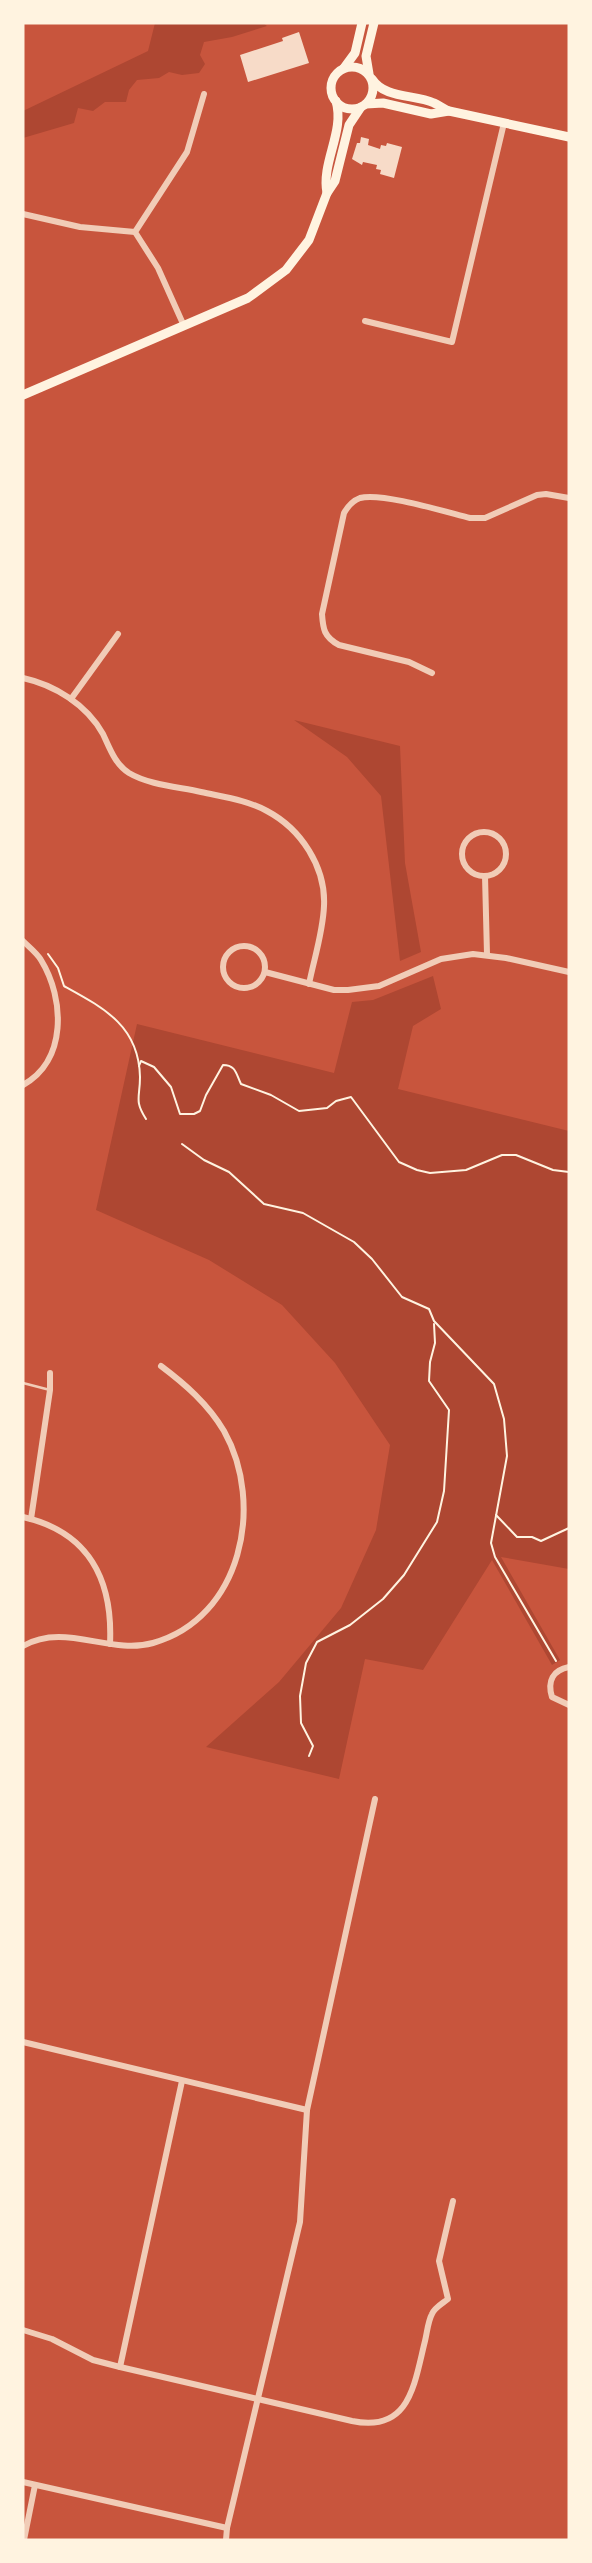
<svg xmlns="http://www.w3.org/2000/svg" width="592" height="2563" font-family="'Roboto Condensed',sans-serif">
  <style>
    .green { fill: #ae4732 }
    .building { fill: #f7dbc8 }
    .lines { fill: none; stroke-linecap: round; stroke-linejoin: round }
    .path { stroke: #fff3e0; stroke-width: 2 }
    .service { stroke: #f1ccb7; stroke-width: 2.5 }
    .minor { stroke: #f1ccb7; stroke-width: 6 }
    .secondary { stroke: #fff3e0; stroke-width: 9 }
  </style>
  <rect width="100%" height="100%" fill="#c8553d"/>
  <!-- green -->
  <g class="green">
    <polygon points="155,23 263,23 267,26 232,37 204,42 200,55 205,64 199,73 182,75 169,72 159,78 137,80 129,90 126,102 105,102 93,111 78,108 74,123 23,138 23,111 148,51"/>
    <polygon points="294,720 400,746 405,863 421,952 400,961 381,796 347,757"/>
    <polygon points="433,976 441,1009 413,1026 398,1089 569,1131 569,1569 501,1557 560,1660 552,1665 492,1560 423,1670 365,1659 339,1779 206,1747 279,1682 341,1608 376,1530 390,1445 335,1363 282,1305 209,1260 96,1210 137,1024 334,1073 352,1002 373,1000"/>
  </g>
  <!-- building -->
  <g class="building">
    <polygon points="299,32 309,63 248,82 240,55 283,41 282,38"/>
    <polygon points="361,137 369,139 368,145 380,149 381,145 386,146 387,143 402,147 394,178 380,174 381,170 376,169 377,165 363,162 362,165 352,159 357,143 360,143"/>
  </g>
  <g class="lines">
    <!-- path -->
    <g class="path">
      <path d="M48,954L58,968L64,986C104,1008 139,1026 140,1077C140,1098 134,1100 146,1119"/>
      <path d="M139,1066L141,1061L154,1067L171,1087L180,1114H194L200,1111L206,1095L223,1065C236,1065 236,1074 241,1084L271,1095L299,1111L327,1108L336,1101L351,1097L399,1162L417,1170L430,1173L466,1170L502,1155H516L553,1170L569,1172"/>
      <polyline points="182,1144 204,1160 229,1172 264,1204 303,1213 354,1242 372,1259 402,1297 429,1309 434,1321 494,1384 504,1419 507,1456 491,1543 495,1557 556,1661"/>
      <polyline points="496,1515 517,1537 532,1537 541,1541 569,1528"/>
      <polyline points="309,1756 313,1746 301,1723 300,1696 306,1663 317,1642 350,1625 383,1599 404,1575 437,1522 444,1491 449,1410 429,1381 430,1362 435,1343 434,1324"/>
    </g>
    <!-- service -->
    <polyline class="service" points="23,1383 50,1390"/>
    <!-- minor -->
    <g class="minor">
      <polyline points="23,214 80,227 135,232"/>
      <polyline points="365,321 452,342 504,123"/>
      <polyline points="184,326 158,268 135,232 187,152 204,94"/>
      <path d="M432,673L409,662L339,645C324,637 323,629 322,614L344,513C348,506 352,501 360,498C381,492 446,512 470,518H485L537,495L546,494L569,498"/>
      <path d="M23,678C55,685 87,705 103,734C110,749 115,764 129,773C149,785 179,787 201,792C223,797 247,800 267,811C301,829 326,867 324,906C323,932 314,959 309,984"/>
      <polyline points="71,699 118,634"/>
      <circle cx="484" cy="854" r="22"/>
      <polyline points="485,876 487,954"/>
      <path d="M23,941C29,947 37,953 41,960C65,999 67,1061 23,1085"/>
      <circle cx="244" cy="967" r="21"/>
      <polyline points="265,972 334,990 348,990 379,986 441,959 473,954 506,958 569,972"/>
      <path d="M23,1517C89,1532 113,1580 110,1644"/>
      <polyline points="31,1519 50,1390 50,1373"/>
      <path d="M23,1646C65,1622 109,1655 153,1643C242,1618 265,1504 224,1431C208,1404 185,1384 161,1366"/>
      <path d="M569,1667C553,1670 547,1681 552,1697L569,1705"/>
      <polyline points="23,2042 307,2110"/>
      <path d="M23,2330L52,2339L93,2360L120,2367L352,2421C410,2433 414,2385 425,2341C427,2333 428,2321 432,2314C434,2308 443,2303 448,2299L439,2261L453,2201"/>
      <polyline points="120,2367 182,2081"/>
      <polyline points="23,2482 227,2528"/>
      <polyline points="24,2540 35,2485"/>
      <polyline points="226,2540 227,2528 300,2222 307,2110 375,1799"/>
    </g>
    <!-- secondary -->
    <g class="secondary">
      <circle cx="352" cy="88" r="21"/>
      <polyline points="344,68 355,53 362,23"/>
      <polyline points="369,74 366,56 374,23"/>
      <path d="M372,79C385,99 414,94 434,103C439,105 444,109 449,111L569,137"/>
      <polyline points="366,104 383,103 431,114 449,111"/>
      <path d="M327,193C321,162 345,132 336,101"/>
      <polyline points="23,395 248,298 286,270 309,240 327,193 335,181 349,125 361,107"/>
    </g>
  </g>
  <!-- border -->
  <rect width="592" height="2563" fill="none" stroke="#fff3e0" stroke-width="49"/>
</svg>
